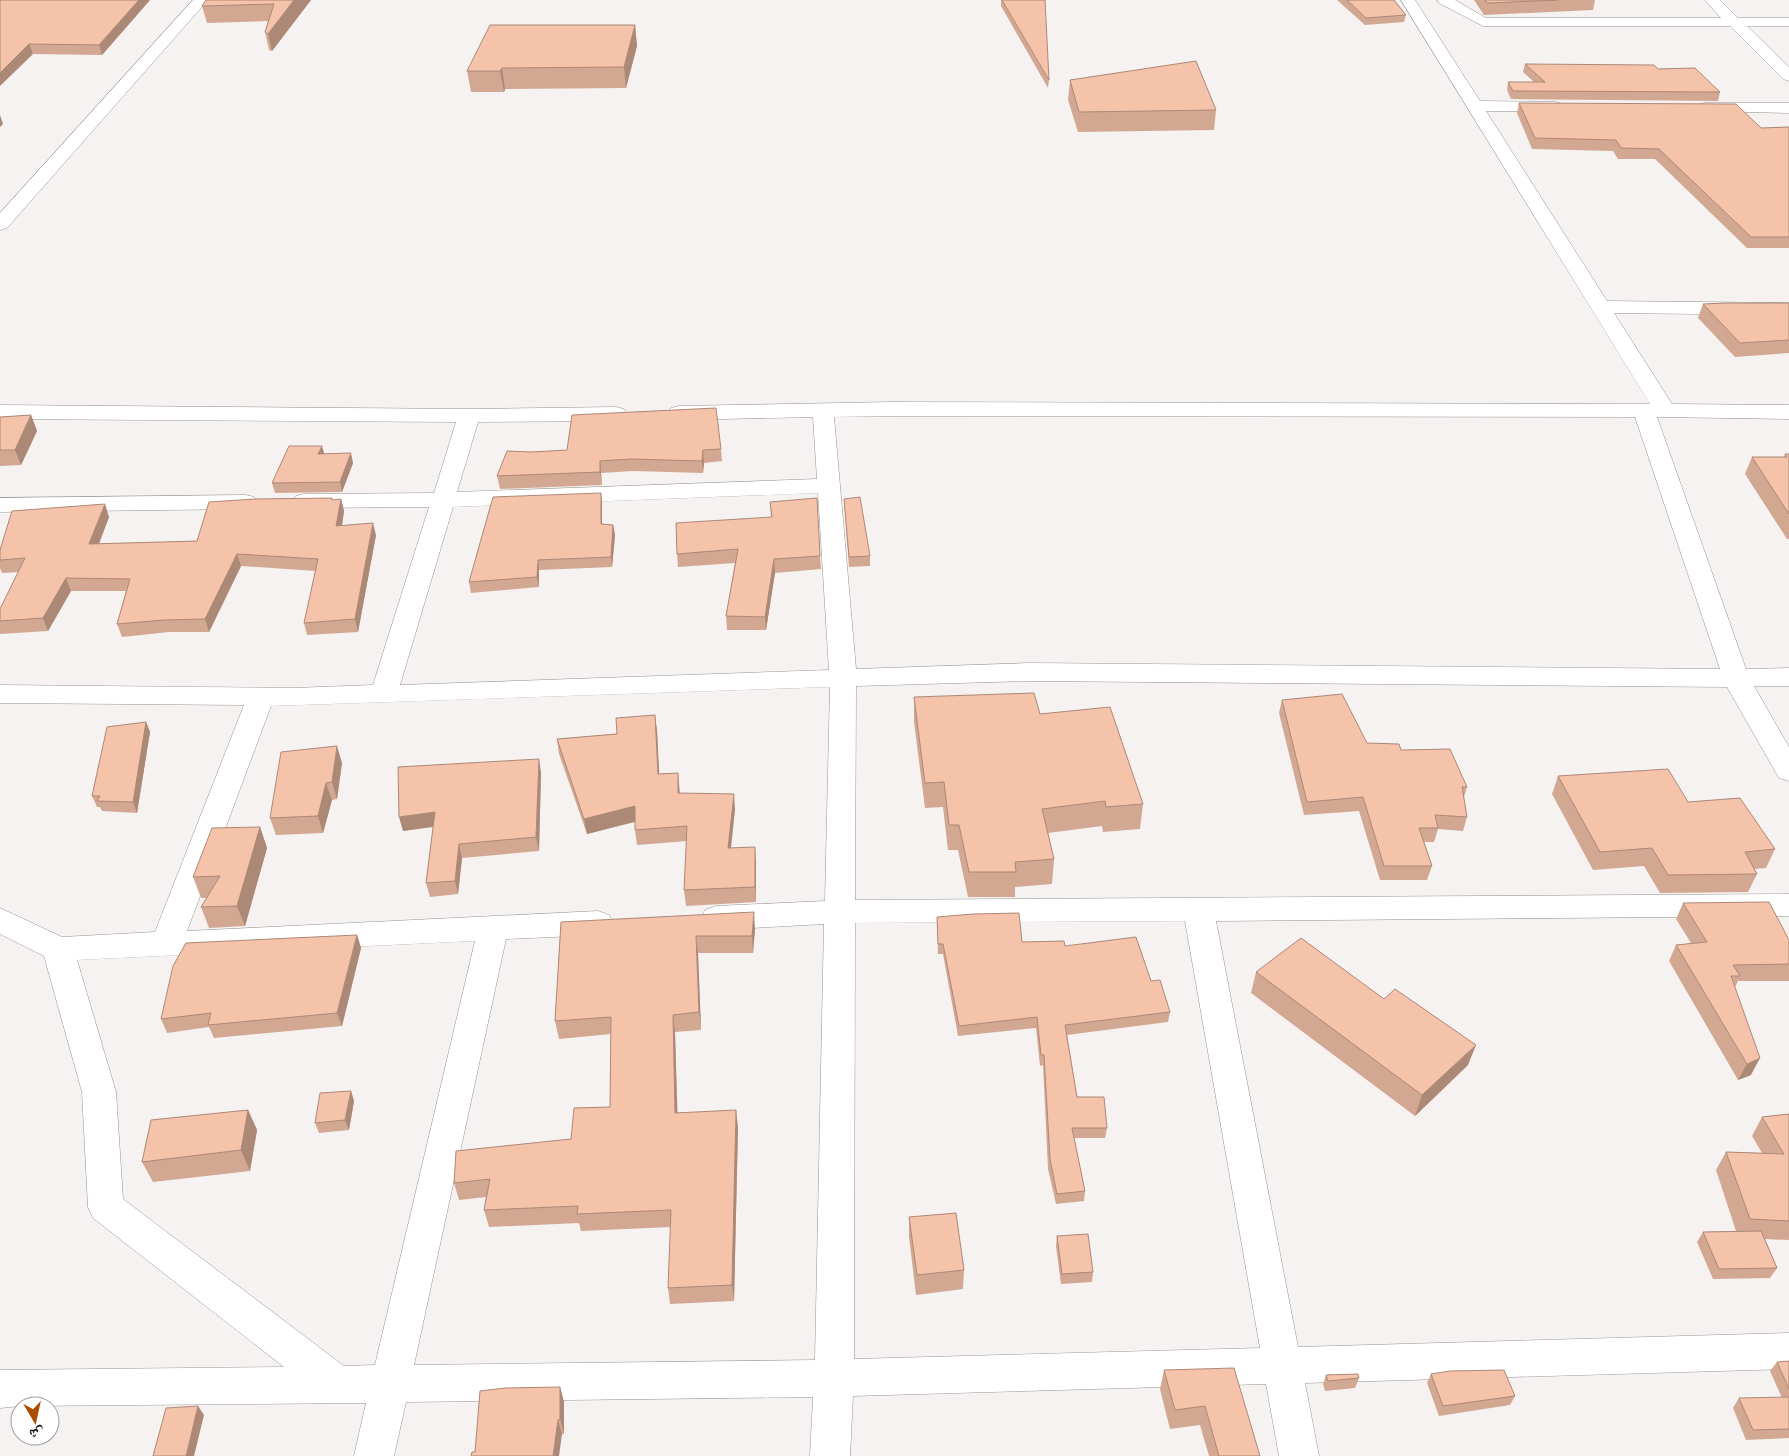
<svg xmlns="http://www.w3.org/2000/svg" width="1789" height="1456" font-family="'Alegreya Sans','Noto Naskh Arabic',sans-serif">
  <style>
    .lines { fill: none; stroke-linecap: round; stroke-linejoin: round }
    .minor-casing { stroke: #969392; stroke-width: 1 }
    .minor { fill: #fff; fill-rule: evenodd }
    .wall { fill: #d3a892 }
    .shaded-wall { fill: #ac8877 }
    .building { fill: #f5c3aa; stroke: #ac8877 }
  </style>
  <rect width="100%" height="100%" fill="#f6f2f1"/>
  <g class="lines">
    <!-- minor casing -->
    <g class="minor-casing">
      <g id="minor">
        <polygon points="193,0 208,0 7,228 0,230 0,213"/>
        <path d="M1401,0H1415L1480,101L1556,102L1562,104L1564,107L1562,110L1556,112L1486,111L1607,301L1789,303V315L1614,313L1672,404L1789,405V419L1657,417L1746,669L1789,668V686H1754L1789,747V781L1779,778L1727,687L1029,681L856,686L855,900L1789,894V916L1216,921L1298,1347L1789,1333V1369L1305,1383L1319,1456H1279L1266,1384L853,1396L850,1456H810L813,1397L406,1402L394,1456H354L366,1403L20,1406L0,1408V1370L284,1367L93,1218L88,1207L82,1092L44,956L0,934V908L62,937L155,932L244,705L0,703V685L293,688L373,685L429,507L304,508L296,506L292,501L296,496L304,494L434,493L456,422L0,419V405L469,409L616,407L624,409L627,414L624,419L616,421L478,422L457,492L817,479L813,417L679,420L671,418L668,413L671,408L679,406L892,402L1650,404ZM892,416L1635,417L1720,669L1029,663L856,669L834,417ZM818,493L829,670L400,685L453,507ZM830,687L825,901L716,906L705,910L701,918L705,926L716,930L824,924L815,1360L414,1365L506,939L598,935L609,931L613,923L609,915L598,911L187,931L271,706ZM1185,921L1260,1348L854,1359L855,923ZM475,941L375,1365L344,1366L123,1199L116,1092L77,960Z"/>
        <polygon points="1437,0 1455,0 1486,18 1721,18 1705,0 1720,0 1738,18 1789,18 1789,26 1747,26 1789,67 1789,81 1783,79 1730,26 1483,26 1439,3"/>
        <polygon points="1704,103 1789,103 1789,113 1698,111 1696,108 1698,105"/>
        <polygon points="246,495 254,497 258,502 254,507 246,509 0,512 0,498"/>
      </g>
    </g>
    <!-- minor -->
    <use href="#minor" class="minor"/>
  </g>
  <!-- wall -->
  <g class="wall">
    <polygon points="0,0 150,0 102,55 33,54"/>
    <polygon points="206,0 311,0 272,51 269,50 265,32 268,21 207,23 202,6"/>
    <polygon points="1001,0 1002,0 1049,80 1048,88 1001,6"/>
    <polygon points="1337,0 1394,0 1406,15 1404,22 1365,25"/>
    <polygon points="1474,0 1595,0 1593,10 1484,15"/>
    <polygon points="635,25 637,46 626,88 505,89 504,92 471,92 467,71"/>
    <polygon points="1525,64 1658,69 1720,92 1718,101 1511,99 1507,90 1508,82 1534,82 1523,72"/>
    <polygon points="1070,80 1216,110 1214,130 1078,132 1068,100"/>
    <polygon points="1519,103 1761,128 1789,127 1789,248 1747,248 1655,159 1618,159 1613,151 1532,149 1517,113"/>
    <polygon points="1789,303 1789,353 1735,357 1698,318 1703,304"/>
    <polygon points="31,415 37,431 21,465 0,466 0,417"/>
    <polygon points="721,449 722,461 704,463 703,473 633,471 601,473 602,485 500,489 497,476 531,452"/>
    <polygon points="324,454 353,463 342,492 275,493 272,483"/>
    <polygon points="1785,454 1789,454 1789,539 1787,539 1745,474 1752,457 1784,457"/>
    <polygon points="332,498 333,500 341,499 344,511 342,525 376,535 358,632 307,635 304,623 316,571 241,566 209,632 169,632 122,637 117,624 126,591 71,591 48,631 0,634 0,609 19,572 2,573 0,568 0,550 109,517 99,544 197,541"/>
    <polygon points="844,499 870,556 870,566 849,567"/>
    <polygon points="770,502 820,556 821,569 775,573 766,630 727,630 726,616 735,563 678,567 677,554 771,517"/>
    <polygon points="602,503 602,524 613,525 615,535 612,567 539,570 539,587 471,593 469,582"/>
    <polygon points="914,697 1040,714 1143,804 1140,829 1103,832 1102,826 1048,833 1054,859 1052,884 1015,887 1015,897 968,897 958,850 948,850 943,807 925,808 914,722"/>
    <polygon points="1282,700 1367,743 1401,750 1467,787 1464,797 1467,817 1463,831 1438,829 1434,842 1424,842 1432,866 1427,880 1380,880 1359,811 1304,815 1279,713"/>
    <polygon points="146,722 150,732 137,813 102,811 100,807 97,807 92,796"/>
    <polygon points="657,730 659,774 678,773 680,793 735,809 731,848 756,862 756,902 686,906 684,890 687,841 637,845 635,830 635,822 587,834 559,754 557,739"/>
    <polygon points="342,763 337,799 332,800 323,833 276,835 270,818"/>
    <polygon points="541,772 539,851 462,858 458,894 430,897 426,883 433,827 403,831"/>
    <polygon points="1558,776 1688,802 1775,849 1766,868 1754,869 1757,874 1748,892 1660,893 1644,866 1593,870 1552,794"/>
    <polygon points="260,827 267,848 245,926 209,928 201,907 207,898 201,898 193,877"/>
    <polygon points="1683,903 1789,940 1789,981 1738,981 1735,987 1751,1075 1738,1080 1669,961 1676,945 1691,943 1676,919"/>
    <polygon points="937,917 1022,942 1065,946 1151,981 1170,1012 1168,1022 1067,1035 1077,1097 1107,1128 1105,1138 1074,1138 1085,1191 1084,1201 1056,1204 1048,1169 1043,1065 1040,1066 1036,1028 958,1036 943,954 938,954"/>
    <polygon points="561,922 755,929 753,953 698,953 701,1030 675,1032 677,1112 738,1127 734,1301 670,1304 668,1288 671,1227 581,1231 579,1223 489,1227 484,1210 486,1197 459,1200 454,1183 571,1139 610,1107 611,1034 559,1039 555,1021"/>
    <polygon points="357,935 361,948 342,1026 214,1038 209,1027 167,1033 161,1019"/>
    <polygon points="1256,972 1468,1065 1415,1116 1251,993"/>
    <polygon points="351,1091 354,1101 349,1130 319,1133 315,1123"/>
    <polygon points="248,1110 257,1130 250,1171 153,1182 142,1162"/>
    <polygon points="1789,1114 1789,1240 1765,1239 1777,1268 1770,1278 1713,1279 1697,1242 1703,1232 1736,1231 1716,1170 1726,1152 1762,1153 1752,1136 1762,1117"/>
    <polygon points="909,1217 964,1270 963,1289 916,1295 909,1237"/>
    <polygon points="1057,1236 1093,1272 1092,1282 1061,1284 1056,1246"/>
    <polygon points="1789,1361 1789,1438 1746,1440 1733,1408 1739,1398 1782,1398 1770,1371 1777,1362"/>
    <polygon points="1164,1370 1260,1456 1209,1456 1200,1425 1170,1429 1160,1389"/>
    <polygon points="1431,1374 1515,1396 1510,1405 1439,1416 1427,1383"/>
    <polygon points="1326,1375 1359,1378 1355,1388 1325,1391 1323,1384"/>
    <polygon points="560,1387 564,1402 564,1434 475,1452"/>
  </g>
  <!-- shaded-wall -->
  <g class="shaded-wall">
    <polygon points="139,0 150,0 102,55 99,45"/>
    <polygon points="294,0 311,0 272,51 268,34"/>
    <polygon points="635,25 637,46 626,88 624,67"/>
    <polygon points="29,44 33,54 0,86 0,73"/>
    <polygon points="502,68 505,89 504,92 500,71"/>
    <polygon points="0,115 3,124 0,127"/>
    <polygon points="31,415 37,431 21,465 15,450"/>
    <polygon points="322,446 325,456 318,454"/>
    <polygon points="703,450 704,463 703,473 702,461"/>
    <polygon points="351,453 353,463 342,492 340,482"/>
    <polygon points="600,461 602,485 600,472"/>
    <polygon points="601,493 602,503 602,534 601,524"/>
    <polygon points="341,499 344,511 340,538 336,526"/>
    <polygon points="105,504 109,517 94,556 89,544"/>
    <polygon points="373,523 376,535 358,632 355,619"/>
    <polygon points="613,525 615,535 612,567 611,557"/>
    <polygon points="237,554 241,566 209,632 205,619"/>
    <polygon points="774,559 775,573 766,630 765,617"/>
    <polygon points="538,560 539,570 539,587 537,577"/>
    <polygon points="66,578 71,591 48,631 43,618"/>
    <polygon points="655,715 657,730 660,789 658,774"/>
    <polygon points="146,722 150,732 137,813 133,802"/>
    <polygon points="337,746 342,763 337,799 332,782"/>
    <polygon points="539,759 541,772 539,851 536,837"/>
    <polygon points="678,773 679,788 680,809 678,793"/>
    <polygon points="326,783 332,800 323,833 318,816"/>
    <polygon points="734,794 735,809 729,864 728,848"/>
    <polygon points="635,806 637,821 587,834 584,819"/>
    <polygon points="435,812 438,826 403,831 399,817"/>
    <polygon points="260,827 267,848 245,926 237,906"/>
    <polygon points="459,844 462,858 458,894 455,881"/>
    <polygon points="755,847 756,862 756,902 755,887"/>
    <polygon points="754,912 755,929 753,953 752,936"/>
    <polygon points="357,935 361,948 342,1026 337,1013"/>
    <polygon points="696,936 698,953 701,1030 699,1012"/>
    <polygon points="673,1015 675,1032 678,1130 675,1113"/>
    <polygon points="1476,1045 1468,1065 1415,1116 1422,1095"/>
    <polygon points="1760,1058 1751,1075 1738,1080 1747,1064"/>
    <polygon points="351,1091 354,1101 349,1130 345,1120"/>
    <polygon points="248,1110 257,1130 250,1171 241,1150"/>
    <polygon points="736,1110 738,1127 734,1301 732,1285"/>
    <polygon points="560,1387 564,1402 564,1434 560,1419"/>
    <polygon points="198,1406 204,1415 194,1456 186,1456"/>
    <polygon points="558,1420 562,1434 559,1456 553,1456"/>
  </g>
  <!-- building -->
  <g class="building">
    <polygon points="0,0 139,0 99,45 29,44 0,73"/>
    <polygon points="206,0 294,0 268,34 265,32 274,4 202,6"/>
    <polygon points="1002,0 1045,0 1049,80"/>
    <polygon points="1347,0 1394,0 1406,15 1366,18"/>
    <polygon points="1485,0 1557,0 1487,3"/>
    <polygon points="490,25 635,25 624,67 502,68 500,71 467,71"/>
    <polygon points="1196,61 1216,110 1079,112 1070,80"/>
    <polygon points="1525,64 1654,65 1658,69 1695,68 1720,92 1513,91 1508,82 1545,82"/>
    <polygon points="1519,103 1736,104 1761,128 1789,127 1789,237 1751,237 1659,149 1621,148 1616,140 1535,138"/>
    <polygon points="1726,303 1789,303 1789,340 1740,343 1703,304"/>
    <polygon points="716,408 721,449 703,450 702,461 631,459 600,461 600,472 497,476 507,451 531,452 567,450 572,415"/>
    <polygon points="31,415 15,450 0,450 0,417"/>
    <polygon points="289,446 322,446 318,454 351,453 340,482 272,483"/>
    <polygon points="1785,454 1789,454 1789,514 1752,457 1787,457"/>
    <polygon points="601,493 601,524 613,525 611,557 538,560 537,577 469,582 493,497"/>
    <polygon points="860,497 870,556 849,557 844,499"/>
    <polygon points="332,498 332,500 341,499 336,526 373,523 355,619 304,623 318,559 237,554 205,619 164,620 117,624 130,579 66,578 43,618 0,621 0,609 25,558 0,560 0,550 12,511 105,504 89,544 197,541 209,502 255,499"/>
    <polygon points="817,498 820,556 774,559 765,617 726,616 738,549 677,554 676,523 772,517 770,502"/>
    <polygon points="1034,693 1040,714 1110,707 1143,804 1106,807 1105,801 1042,809 1054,859 1015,862 1016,872 969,872 959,825 949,825 944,782 925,783 914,697"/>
    <polygon points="1342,694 1367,743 1399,744 1401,750 1450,749 1467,787 1462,787 1467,817 1435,815 1438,828 1419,828 1432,866 1384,866 1363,797 1307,802 1282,700"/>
    <polygon points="655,715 658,774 678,773 678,793 734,794 728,848 755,847 755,887 684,890 687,826 635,830 635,806 584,819 557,739 617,734 616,718"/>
    <polygon points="146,722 133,802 97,801 100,796 92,796 107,727"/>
    <polygon points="337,746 332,782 326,783 318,816 270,818 281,752"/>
    <polygon points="539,759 536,837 459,844 455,881 426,883 435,812 399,817 398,767"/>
    <polygon points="1668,769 1688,802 1740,798 1775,849 1745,852 1757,874 1668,875 1652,848 1600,852 1558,776"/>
    <polygon points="260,827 237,906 201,907 220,876 193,877 212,828"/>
    <polygon points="1769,902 1789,940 1789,964 1733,965 1740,976 1731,976 1760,1058 1747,1064 1676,945 1707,942 1683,903"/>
    <polygon points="754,912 752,936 696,936 699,1012 673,1015 675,1113 736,1110 732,1285 668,1288 671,1210 577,1214 578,1206 484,1210 490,1179 454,1183 456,1151 571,1139 574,1108 610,1107 611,1017 555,1021 561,922"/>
    <polygon points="1019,913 1022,942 1064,941 1065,946 1136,937 1151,981 1160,980 1170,1012 1065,1025 1077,1097 1104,1097 1107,1128 1072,1128 1085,1191 1057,1194 1050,1159 1044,1055 1041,1055 1037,1017 959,1026 943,944 938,944 937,917 973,914"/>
    <polygon points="357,935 337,1013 208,1025 211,1013 161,1019 173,966 186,943"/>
    <polygon points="1301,938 1384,999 1395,989 1476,1045 1422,1095 1256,972"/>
    <polygon points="351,1091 345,1120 315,1123 320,1093"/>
    <polygon points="248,1110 241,1150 142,1162 151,1120"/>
    <polygon points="1789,1114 1789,1221 1750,1219 1726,1152 1784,1154 1762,1117"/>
    <polygon points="956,1213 964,1270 917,1275 909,1217"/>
    <polygon points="1761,1231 1777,1268 1719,1269 1703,1232"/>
    <polygon points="1088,1234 1093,1272 1062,1274 1057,1236"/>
    <polygon points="1789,1361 1789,1389 1777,1362"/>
    <polygon points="1234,1368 1260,1456 1219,1456 1205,1406 1175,1410 1164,1370"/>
    <polygon points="1504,1370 1515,1396 1443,1406 1431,1374 1450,1371"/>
    <polygon points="1358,1374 1359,1378 1328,1381 1326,1375"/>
    <polygon points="560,1387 560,1419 558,1420 553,1456 471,1456 472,1452 475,1452 480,1391 505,1388"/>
    <polygon points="1789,1397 1789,1429 1753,1430 1739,1398"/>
    <polygon points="198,1406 186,1456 153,1456 166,1408"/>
  </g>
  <!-- north arrow -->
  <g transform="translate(35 1421) rotate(171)"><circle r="24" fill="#ffffff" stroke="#a09f9f"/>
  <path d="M0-4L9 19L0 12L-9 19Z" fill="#ac4b02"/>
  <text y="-8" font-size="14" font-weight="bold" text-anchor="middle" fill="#111010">ش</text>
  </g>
</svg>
